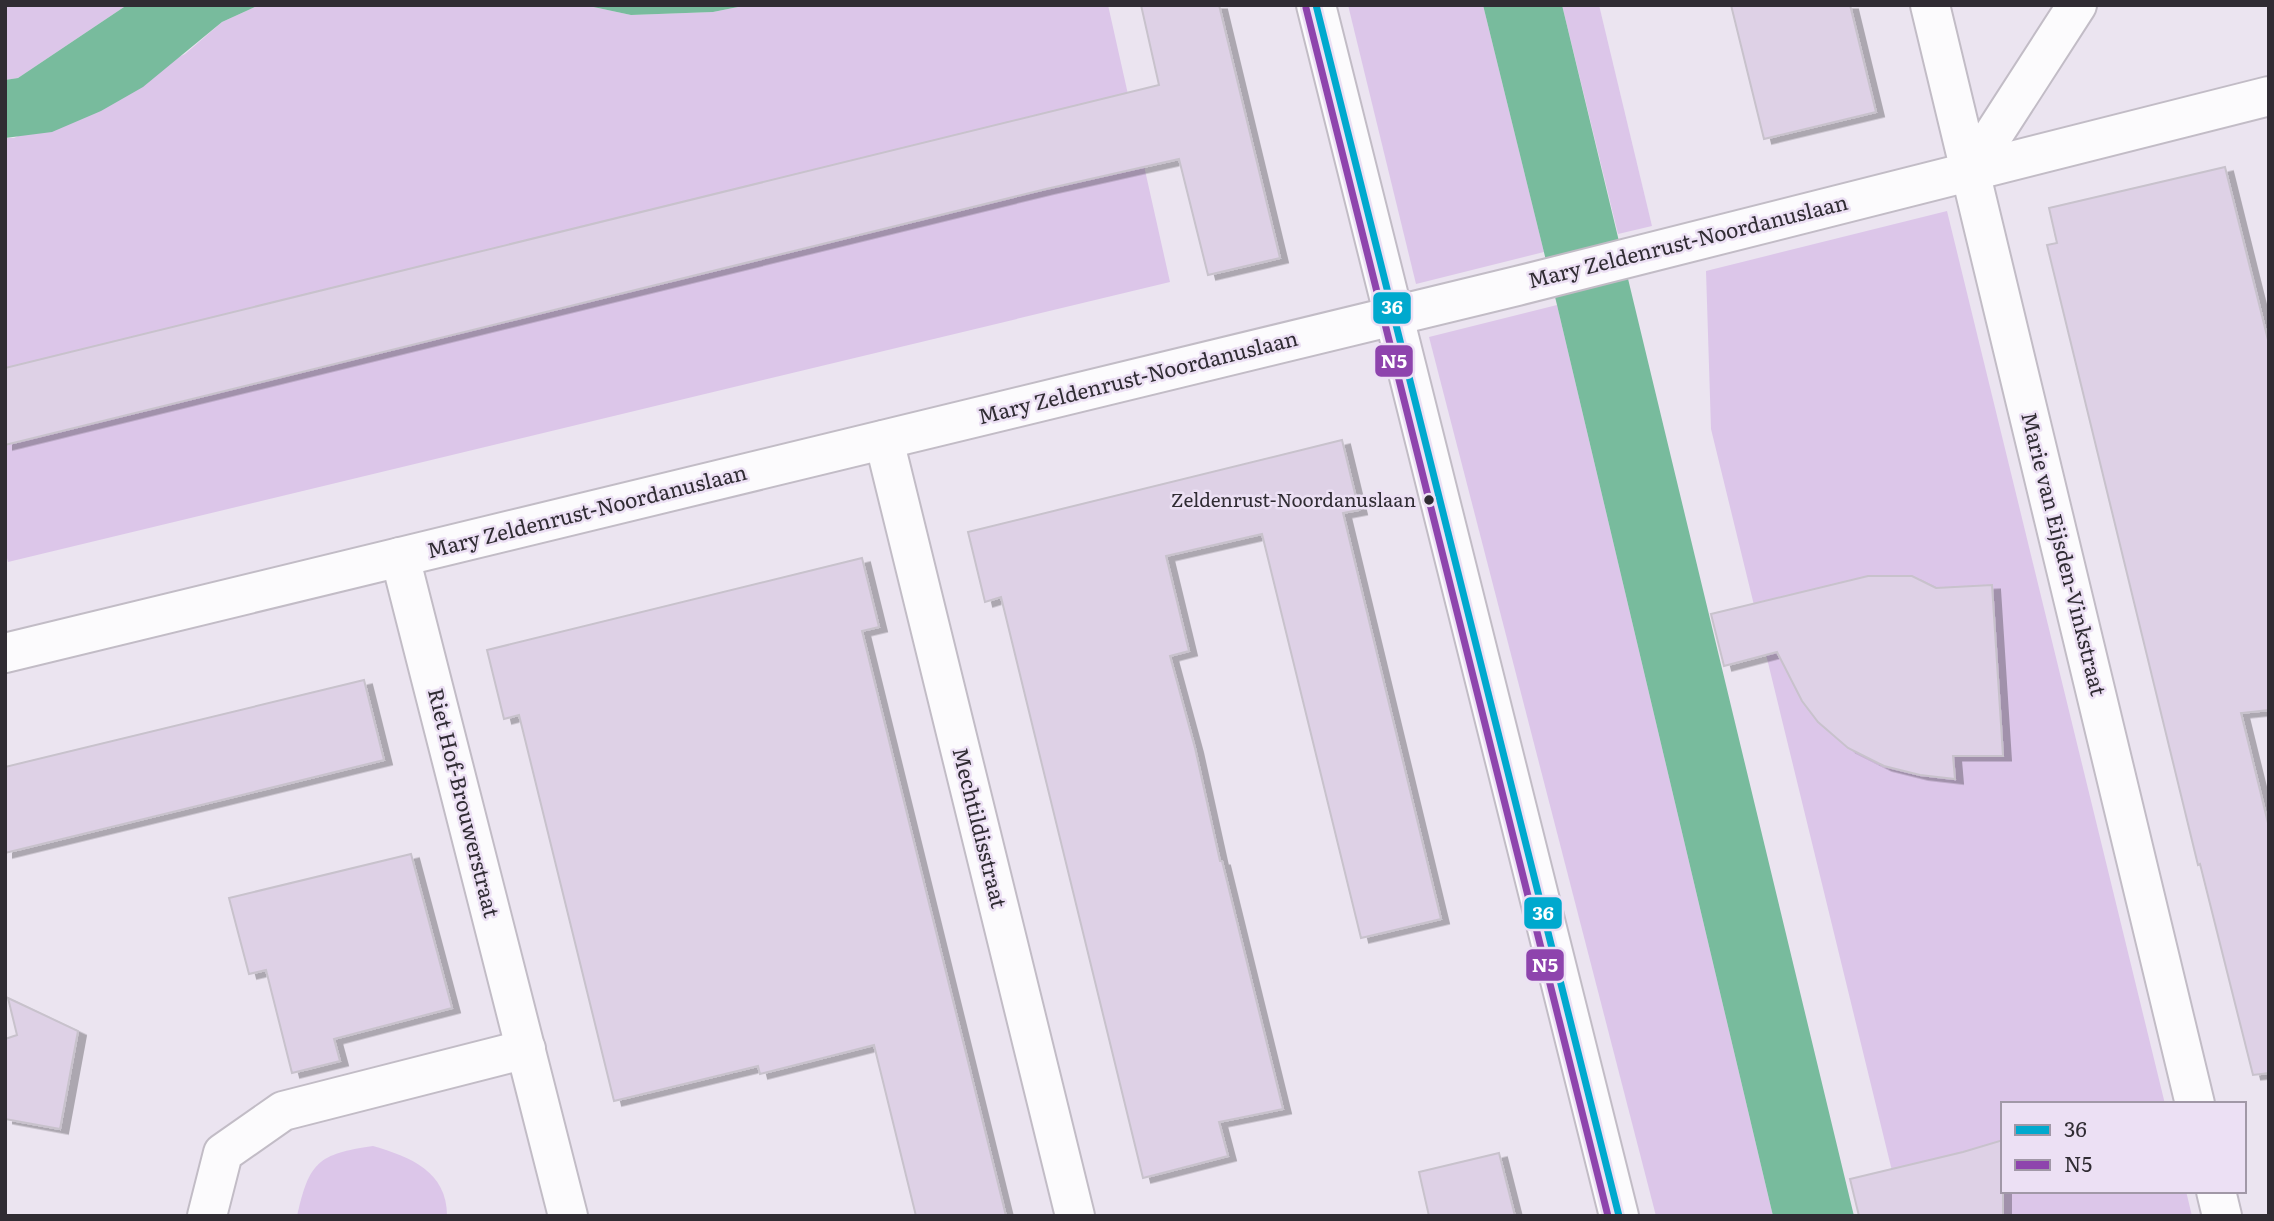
<svg xmlns="http://www.w3.org/2000/svg" width="2274" height="1221" font-family="Literata,serif">
  <style>
    .green { fill: #dcc6e9 }
    .water { fill: #78bb9d }
    .building { fill: #ded1e6; stroke: #c8c2cc; stroke-width: 2; filter: url(#shadow) }
    .lines { fill: none; stroke-linecap: round; stroke-linejoin: round }
    .minor-casing { stroke: #c2bcc6; stroke-width: 42 }
    .minor { stroke: #fcfbfd; stroke-width: 38 }
    .bus-1-casing { stroke: #ece0f4; stroke-width: 12 }
    .bus-2-casing { stroke: #ece0f4; stroke-width: 12 }
    .bus-1 { stroke: #00a9ce; stroke-width: 7 }
    .bus-2 { stroke: #8e44ad; stroke-width: 7 }
    .bus-dot { fill: #302c33; stroke: #ece0f4; stroke-width: 2.5 }
    .labels { text-anchor: middle; stroke-width: 5; stroke-linejoin: round; paint-order: stroke }
    .bus-label { font-size: 19px; fill: #302c33; stroke: #ece0f4; text-anchor: end }
    .street-label { font-size: 21px; fill: #302c33; stroke: #ece0f4 }
    .line-badge { stroke: #ece0f4; stroke-width: 2.5 }
    .badge-label { font-size: 19px; text-anchor: middle; font-weight: bold; fill: #fff }
  </style>
  <defs>
    <filter id="shadow"><feDropShadow dx="8" dy="4.5" stdDeviation="0" flood-color="#0004"/></filter>
  </defs>
  <rect width="100%" height="100%" fill="#ebe4f0"/>
  <!-- green -->
  <g class="green">
    <polygon points="5,5 127,5 18,78 5,80"/>
    <polygon points="259,5 584,5 631,15 713,12 748,5 1108,5 1170,282 8,562 5,550 5,138 14,138 185,54 222,22"/>
    <polygon points="1348,5 1483,5 1544,252 1416,284"/>
    <polygon points="1562,5 1599,5 1652,226 1618,234"/>
    <polygon points="1947,211 2165,1104 2003,1104 2003,1191 2186,1191 2192,1216 1903,1216 1711,429 1706,271"/>
    <polygon points="1557,305 1773,1216 1656,1216 1429,337"/>
    <path d="M373,1146C410,1157 447,1171 447,1216H297C309,1162 318,1154 373,1146Z"/>
  </g>
  <!-- water -->
  <g class="water">
    <polygon points="127,5 259,5 222,22 143,87 101,111 52,132 5,138 5,80 18,78"/>
    <polygon points="584,5 748,5 713,12 631,15"/>
    <polygon points="1483,5 1562,5 1854,1216 1773,1216 1557,305"/>
  </g>
  <!-- building -->
  <g class="building">
    <polygon points="1141,5 1219,5 1280,258 1208,275 1179,159 1046,189 5,445 5,368 1159,85"/>
    <polygon points="1731,5 1850,5 1876,112 1764,139"/>
    <polygon points="2225,167 2269,344 2269,710 2241,713 2269,827 2269,1073 2253,1075 2200,864 2198,865 2047,245 2057,243 2049,208"/>
    <polygon points="1342,440 1359,510 1343,513 1441,919 1361,938 1262,534 1166,556 1189,651 1170,656 1195,748 1220,861 1222,861 1283,1109 1219,1122 1228,1156 1143,1178 1001,597 985,602 968,532"/>
    <polygon points="862,558 879,627 862,631 1006,1216 916,1216 874,1045 760,1074 758,1066 614,1101 519,715 504,719 487,650"/>
    <polygon points="1868,576 1912,576 1936,588 1992,585 2003,756 1953,756 1955,779 1920,775 1884,766 1848,748 1818,722 1802,701 1777,652 1724,666 1711,614"/>
    <polygon points="364,680 384,760 5,853 5,767"/>
    <polygon points="411,854 452,1008 334,1039 340,1061 292,1073 266,970 249,974 229,898"/>
    <polygon points="8,998 78,1031 60,1129 5,1119 5,1039 17,1035"/>
    <polygon points="2003,1140 2003,1216 1859,1216 1850,1179 1963,1152"/>
    <polygon points="1499,1153 1515,1216 1429,1216 1419,1172"/>
  </g>
  <g class="lines">
    <!-- minor casing -->
    <g class="minor-casing">
      <g id="minor">
        <polyline points="1316,5 1619,1216"/>
        <polyline points="1930,5 2195,1104"/>
        <polyline points="1970,171 2077,5"/>
        <polyline points="884,440 1075,1216"/>
        <polyline points="400,557 568,1216"/>
        <polyline points="5,653 1517,286 2269,96"/>
        <polyline points="2216,1191 2222,1216"/>
        <polyline points="207,1216 223,1153 283,1111 526,1049"/>
      </g>
    </g>
    <!-- minor -->
    <use href="#minor" class="minor"/>
    <!-- bus-1 casing -->
    <g class="bus-1-casing">
      <polyline id="bus-1" points="1316,5 1619,1216"/>
    </g>
    <!-- bus-2 casing -->
    <g class="bus-2-casing">
      <polyline id="bus-2" points="1306,8 1608,1216"/>
    </g>
    <!-- bus-1 -->
    <use href="#bus-1" class="bus-1"/>
    <!-- bus-2 -->
    <use href="#bus-2" class="bus-2"/>
  </g>
  <!-- markers -->
  <circle class="bus-dot" cx="1429" cy="500" r="6"/>
  <g class="labels">
    <!-- bus labels -->
    <g class="bus-label">
      <text x="1416" y="507">Zeldenrust-Noordanuslaan</text>
    </g>
    <!-- street labels -->
    <g class="street-label">
      <text transform="translate(1688 242) rotate(-14)" y="7">Mary Zeldenrust-Noordanuslaan</text>
      <text transform="translate(1138 378) rotate(-14)" y="7">Mary Zeldenrust-Noordanuslaan</text>
      <text transform="translate(587 512) rotate(-14)" y="7">Mary Zeldenrust-Noordanuslaan</text>
      <text transform="translate(2063 554) rotate(76)" y="7">Marie van Eijsden-Vinkstraat</text>
      <text transform="translate(463 803) rotate(76)" y="7">Riet Hof-Brouwerstraat</text>
      <text transform="translate(979 828) rotate(76)" y="7">Mechtildisstraat</text>
    </g>
  </g>
  <g class="line-badge">
    <rect x="1372" y="291" width="40" height="34" rx="7" fill="#00a9ce"/>
    <rect x="1374" y="344" width="40" height="34" rx="7" fill="#8e44ad"/>
    <rect x="1523" y="896" width="40" height="34" rx="7" fill="#00a9ce"/>
    <rect x="1525" y="948" width="40" height="34" rx="7" fill="#8e44ad"/>
  </g>
  <g class="badge-label">
    <text x="1392" y="314">36</text>
    <text x="1394" y="368">N5</text>
    <text x="1543" y="920">36</text>
    <text x="1545" y="972">N5</text>
  </g>
  <!-- border -->
  <rect width="2274" height="1221" fill="none" stroke="#302c33" stroke-width="14"/>
  <!-- legend -->
  <rect x="2001" y="1102" width="245" height="91" fill="#ece0f4" stroke="#a198a7" stroke-width="2"/>
  <rect x="2015" y="1125" width="35" height="10" fill="#00a9ce" stroke="#a198a7" stroke-width="2"/>
  <text x="2064" y="1137" font-size="21" fill="#302c33">36</text>
  <rect x="2015" y="1160" width="35" height="10" fill="#8e44ad" stroke="#a198a7" stroke-width="2"/>
  <text x="2064" y="1172" font-size="21" fill="#302c33">N5</text>
</svg>
